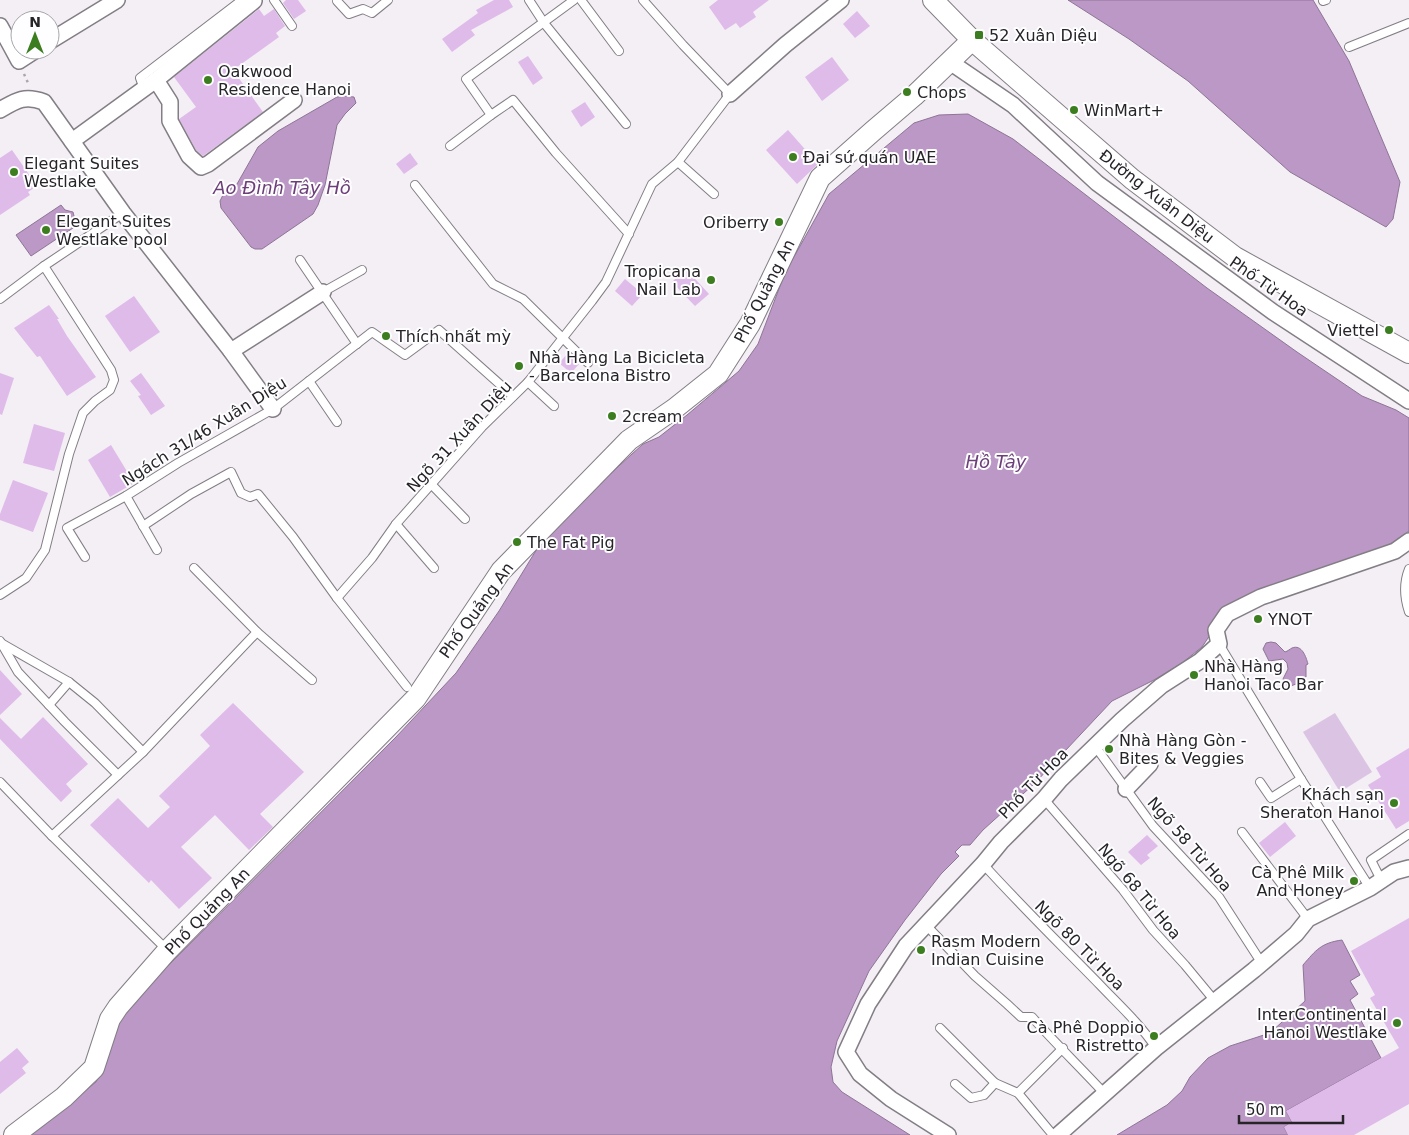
<svg xmlns="http://www.w3.org/2000/svg" width="1409" height="1135" font-family="'DejaVu Sans',sans-serif">
  <style>
    .green { fill: #dbc4e3 }
    .water { fill: #bb98c6; stroke: #8e7596 }
    .building { fill: #dfbbea }
    .lines { fill: none; stroke-linecap: round; stroke-linejoin: round }
    .lane-casing { stroke: #837e85; stroke-width: 10 }
    .street-casing { stroke: #837e85; stroke-width: 18 }
    .secondary-casing { stroke: #837e85; stroke-width: 22 }
    .path { stroke: #aba6ac; stroke-width: 2.5; stroke-dasharray: 2.5 4; stroke-linecap: butt }
    .lane { stroke: #fff; stroke-width: 8 }
    .street { stroke: #fff; stroke-width: 15 }
    .secondary { stroke: #fff; stroke-width: 20 }
    .poi-dot { fill: #3c7e1f; stroke: #fefdff; stroke-width: 2 }
    .labels { text-anchor: middle; stroke-width: 4; stroke-linejoin: round; paint-order: stroke }
    .poi-label { font-size: 16px; fill: #262427; stroke: #fefdff; text-anchor: start }
    .street-label { font-size: 16px; fill: #262427; stroke: #fefdff }
    .water-label { font-size: 18px; font-style: italic; fill: #6c3f79; stroke: #fefdff }
  </style>
  <rect width="100%" height="100%" fill="#f4eef5"/>
  <!-- green -->
  <polygon class="green" points="1335,713 1372,772 1340,792 1303,732"/>
  <!-- water -->
  <g class="water">
    <polygon points="1068,0 1313,0 1349,61 1400,182 1393,219 1386,227 1290,172 1188,81 1129,39"/>
    <polygon points="345,96 354,97 356,103 345,114 337,125 325,185 318,205 313,214 262,249 255,249 251,247 221,208 220,201 224,193 237,184 258,147 278,131 337,97"/>
    <polygon points="968,114 1013,139 1207,288 1297,352 1362,396 1396,410 1409,418 1409,531 1386,547 1274,588 1210,635 1202,647 1182,663 1154,680 1112,701 1034,784 983,830 970,845 962,845 955,852 959,856 941,874 905,920 869,971 837,1041 831,1067 833,1082 842,1092 910,1135 30,1135 96,1082 106,1063 122,1012 396,737 456,673 499,611 543,539 609,475 643,444 659,437 687,415 739,371 758,344 785,273 829,194 914,123 939,115"/>
    <polygon points="61,205 65,210 73,212 74,216 73,220 76,226 31,256 16,235"/>
    <path d="M1271,642L1276,643L1285,652C1288,651 1290,649 1292,648C1302,644 1306,657 1308,664L1306,665V677L1296,684L1288,687L1283,679L1288,669L1287,663L1283,659L1269,661L1263,649L1266,643Z"/>
    <path d="M1342,940L1360,975L1350,981L1358,994L1350,1000L1381,1058L1286,1111L1292,1122L1284,1127L1288,1135H1117L1167,1105L1182,1091L1190,1077L1208,1058L1230,1046L1270,1033L1305,1001L1303,965C1316,950 1321,943 1342,940Z"/>
  </g>
  <!-- building -->
  <g class="building">
    <polygon points="286,0 298,0 306,11 294,19 283,3"/>
    <polygon points="494,0 509,0 513,7 471,30 475,35 452,52 442,39 478,13 476,10"/>
    <polygon points="718,0 769,0 753,12 756,17 740,28 736,23 725,30 709,7"/>
    <polygon points="259,9 264,16 274,9 285,26 276,33 279,37 233,70 263,112 203,156 196,150 179,119 196,107 174,77"/>
    <polygon points="857,11 870,26 855,38 843,24"/>
    <polygon points="528,56 543,78 533,85 518,62"/>
    <polygon points="832,57 849,80 822,101 805,77"/>
    <polygon points="585,102 595,117 581,127 571,111"/>
    <polygon points="788,130 818,164 797,184 766,150"/>
    <polygon points="12,150 37,186 28,192 30,195 0,215 0,158"/>
    <polygon points="410,153 418,164 404,174 396,164"/>
    <polygon points="686,269 709,294 695,306 672,282"/>
    <polygon points="625,279 643,294 632,306 615,291"/>
    <polygon points="134,296 160,332 130,352 105,316"/>
    <polygon points="49,305 59,319 57,319 67,336 96,377 67,396 40,356 37,357 14,328"/>
    <polygon points="569,352 580,363 571,373 559,363"/>
    <polygon points="0,373 14,378 2,415 0,414"/>
    <polygon points="141,373 165,406 151,415 138,396 141,395 130,381"/>
    <polygon points="34,424 65,433 54,471 23,463"/>
    <polygon points="111,445 134,483 110,497 88,460"/>
    <polygon points="13,480 48,493 33,532 0,520 0,514"/>
    <polygon points="0,670 22,694 0,715"/>
    <polygon points="233,703 304,772 260,814 273,827 249,850 215,815 181,847 212,878 179,909 151,880 149,883 90,825 118,798 148,828 170,807 159,796 210,746 200,735"/>
    <polygon points="43,717 88,764 66,784 72,791 61,802 0,739 0,718 21,739"/>
    <polygon points="1409,748 1409,821 1396,829 1368,785 1381,777 1376,768"/>
    <polygon points="1285,822 1296,836 1270,857 1259,843"/>
    <polygon points="1147,835 1158,846 1147,855 1150,858 1141,865 1128,852"/>
    <polygon points="1409,918 1409,1104 1354,1135 1288,1135 1284,1127 1292,1122 1286,1111 1399,1048 1370,998 1375,995 1351,951"/>
    <polygon points="17,1048 29,1062 22,1068 26,1073 0,1094 0,1062"/>
  </g>
  <g class="lines">
    <!-- lane casing -->
    <g class="lane-casing">
      <g id="lane">
        <polyline points="274,0 292,26"/>
        <polyline points="529,0 544,23 626,124"/>
        <polyline points="574,0 466,79 491,115 513,100 556,153 629,234"/>
        <polyline points="581,0 619,51"/>
        <polyline points="337,1 349,14 363,9 372,13 388,0"/>
        <polyline points="1323,1 1326,0"/>
        <polyline points="1349,47 1409,23"/>
        <polyline points="144,89 140,78 242,0"/>
        <polyline points="450,146 491,115"/>
        <polyline points="678,162 714,194"/>
        <polyline points="415,185 493,284 523,299 588,363"/>
        <polyline points="300,260 357,344"/>
        <polyline points="323,292 362,270"/>
        <polyline points="0,299 44,266 123,213"/>
        <polyline points="309,381 337,422"/>
        <polyline points="528,382 554,406"/>
        <polyline points="432,485 465,519"/>
        <polyline points="126,496 157,550"/>
        <polyline points="396,524 434,568"/>
        <polyline points="143,526 191,494 231,472 241,493 250,497 258,494 293,537 337,598 407,687"/>
        <polyline points="85,557 67,528 126,496 178,463 273,409 372,332 405,355 439,330 513,396"/>
        <polyline points="194,568 257,632 312,680"/>
        <path d="M1409,569C1403,584 1404,597 1409,612"/>
        <polyline points="0,595 26,578 45,550 69,454 83,413 95,401 110,390 114,380 111,370 44,266"/>
        <polyline points="337,598 372,558 396,524 482,427 528,382 592,301 606,282 652,184 678,162 730,94 683,45 643,0"/>
        <polyline points="0,641 18,672 65,722 118,775 143,752 257,632"/>
        <polyline points="1,643 69,682 95,703 143,752"/>
        <polyline points="1219,644 1301,779 1370,888"/>
        <polyline points="49,705 69,682"/>
        <polyline points="1095,746 1153,826 1219,897 1261,962"/>
        <polyline points="118,775 52,836 166,949"/>
        <polyline points="0,782 52,836"/>
        <polyline points="1260,782 1271,798 1301,779"/>
        <polyline points="1044,799 1123,890 1153,930 1185,965 1214,1000"/>
        <polyline points="1242,832 1308,919"/>
        <path d="M983,864C1021,906 1061,945 1100,985C1120,1006 1140,1024 1156,1048"/>
        <polyline points="1381,880 1371,860 1409,834"/>
        <path d="M925,924L975,976L1007,1004L1021,1017H1032C1055,1043 1080,1067 1104,1093"/>
        <polyline points="940,1028 995,1083 1018,1093 1053,1135"/>
        <polyline points="955,1084 971,1098 984,1095 995,1083"/>
        <polyline points="1018,1093 1063,1048"/>
      </g>
    </g>
    <!-- street casing -->
    <g class="street-casing">
      <g id="street">
        <polyline points="0,26 19,61 36,50"/>
        <polyline points="50,41 117,0"/>
        <polyline points="950,62 1013,105 1097,183 1273,312 1409,401"/>
        <polyline points="156,80 170,102 170,121 189,156 201,167 208,164 294,100"/>
        <polyline points="730,94 785,45 841,0"/>
        <path d="M0,110C17,100 25,95 44,102L123,213L231,351L273,409"/>
        <polyline points="72,141 156,80 254,1"/>
        <polyline points="231,351 323,292"/>
        <polyline points="1126,789 1150,764"/>
        <polyline points="948,1135 891,1099 860,1074 846,1052 868,1004 906,946 983,864 1001,842 1044,799 1061,779 1122,720 1161,686 1200,661 1219,644 1216,630 1227,614 1261,597 1395,551 1409,541"/>
        <polyline points="1058,1135 1156,1048 1254,970 1296,934 1308,919 1370,888 1394,872 1409,868"/>
      </g>
    </g>
    <!-- secondary casing -->
    <g class="secondary-casing">
      <g id="secondary">
        <polyline points="933,0 972,40 1132,179 1235,257 1409,353"/>
        <polyline points="14,1135 64,1097 94,1068 110,1019 118,1007 167,951 416,698 501,571 629,440 674,409 718,374 750,324 820,178 873,131 914,96 972,40"/>
      </g>
    </g>
    <!-- path -->
    <polyline class="path" points="24,74 29,85"/>
    <!-- lane -->
    <use href="#lane" class="lane"/>
    <!-- street -->
    <use href="#street" class="street"/>
    <!-- secondary -->
    <use href="#secondary" class="secondary"/>
  </g>
  <!-- markers -->
  <g class="poi-dot">
    <rect x="974" y="30" width="10" height="10" rx="2.5"/>
    <circle cx="208" cy="80" r="5"/>
    <circle cx="907" cy="92" r="5"/>
    <circle cx="1074" cy="110" r="5"/>
    <circle cx="793" cy="157" r="5"/>
    <circle cx="14" cy="172" r="5"/>
    <circle cx="779" cy="222" r="5"/>
    <circle cx="46" cy="230" r="5"/>
    <circle cx="711" cy="280" r="5"/>
    <circle cx="1389" cy="330" r="5"/>
    <circle cx="386" cy="336" r="5"/>
    <circle cx="519" cy="366" r="5"/>
    <circle cx="612" cy="416" r="5"/>
    <circle cx="517" cy="542" r="5"/>
    <circle cx="1258" cy="619" r="5"/>
    <circle cx="1194" cy="675" r="5"/>
    <circle cx="1109" cy="749" r="5"/>
    <circle cx="1394" cy="803" r="5"/>
    <circle cx="1354" cy="881" r="5"/>
    <circle cx="921" cy="950" r="5"/>
    <circle cx="1397" cy="1023" r="5"/>
    <circle cx="1154" cy="1036" r="5"/>
  </g>
  <g class="labels">
    <!-- poi labels -->
    <g class="poi-label">
      <text x="989" y="41">52 Xuân Diệu</text>
      <text x="218" y="77">Oakwood<tspan x="218" dy="18">Residence Hanoi</tspan></text>
      <text x="917" y="98">Chops</text>
      <text x="1084" y="116">WinMart+</text>
      <text x="803" y="163">Đại sứ quán UAE</text>
      <text x="24" y="169">Elegant Suites<tspan x="24" dy="18">Westlake</tspan></text>
      <text x="56" y="227">Elegant Suites<tspan x="56" dy="18">Westlake pool</tspan></text>
      <text x="769" y="228" text-anchor="end">Oriberry</text>
      <text x="701" y="277" text-anchor="end">Tropicana<tspan x="701" dy="18">Nail Lab</tspan></text>
      <text x="1379" y="336" text-anchor="end">Viettel</text>
      <text x="396" y="342">Thích nhất mỳ</text>
      <text x="529" y="363">Nhà Hàng La Bicicleta<tspan x="529" dy="18">- Barcelona Bistro</tspan></text>
      <text x="622" y="422">2cream</text>
      <text x="527" y="548">The Fat Pig</text>
      <text x="1268" y="625">YNOT</text>
      <text x="1204" y="672">Nhà Hàng<tspan x="1204" dy="18">Hanoi Taco Bar</tspan></text>
      <text x="1119" y="746">Nhà Hàng Gòn -<tspan x="1119" dy="18">Bites &amp; Veggies</tspan></text>
      <text x="1384" y="800" text-anchor="end">Khách sạn<tspan x="1384" dy="18">Sheraton Hanoi</tspan></text>
      <text x="1344" y="878" text-anchor="end">Cà Phê Milk<tspan x="1344" dy="18">And Honey</tspan></text>
      <text x="931" y="947">Rasm Modern<tspan x="931" dy="18">Indian Cuisine</tspan></text>
      <text x="1387" y="1020" text-anchor="end">InterContinental<tspan x="1387" dy="18">Hanoi Westlake</tspan></text>
      <text x="1144" y="1033" text-anchor="end">Cà Phê Doppio<tspan x="1144" dy="18">Ristretto</tspan></text>
    </g>
    <!-- street labels -->
    <g class="street-label">
      <text transform="translate(1157 196) rotate(38)" y="6">Đường Xuân Diệu</text>
      <text transform="translate(1269 286) rotate(35)" y="6">Phố Từ Hoa</text>
      <text transform="translate(764 291) rotate(-63)" y="6">Phố Quảng An</text>
      <text transform="translate(204 431) rotate(-32)" y="6">Ngách 31/46 Xuân Diệu</text>
      <text transform="translate(459 436) rotate(-47)" y="6">Ngõ 31 Xuân Diệu</text>
      <text transform="translate(476 610) rotate(-54)" y="6">Phố Quảng An</text>
      <text transform="translate(1033 783) rotate(-46)" y="6">Phố Từ Hoa</text>
      <text transform="translate(1190 844) rotate(49)" y="6">Ngõ 58 Từ Hoa</text>
      <text transform="translate(1140 891) rotate(50)" y="6">Ngõ 68 Từ Hoa</text>
      <text transform="translate(207 911) rotate(-46)" y="6">Phố Quảng An</text>
      <text transform="translate(1080 945) rotate(45)" y="6">Ngõ 80 Từ Hoa</text>
    </g>
    <!-- water labels -->
    <g class="water-label">
      <text x="282" y="194">Ao Đình Tây Hồ</text>
      <text x="996" y="468">Hồ Tây</text>
    </g>
  </g>
  <!-- north arrow -->
  <g transform="translate(35 35)"><circle r="24" fill="#fefdff" stroke="#a8a6a9"/>
  <path d="M0-4L9 19L0 12L-9 19Z" fill="#3c7e1f"/>
  <text y="-8" font-size="14" font-weight="bold" text-anchor="middle" fill="#262427">N</text>
  </g>
  <!-- scale -->
  <path d="M1239 1115v8h104v-8" fill="none" stroke="#262427" stroke-width="2.5"/>
  <text x="1246" y="1115" font-size="15" fill="#262427" stroke="#fefdff" stroke-width="4" paint-order="stroke">50 m</text>
</svg>
